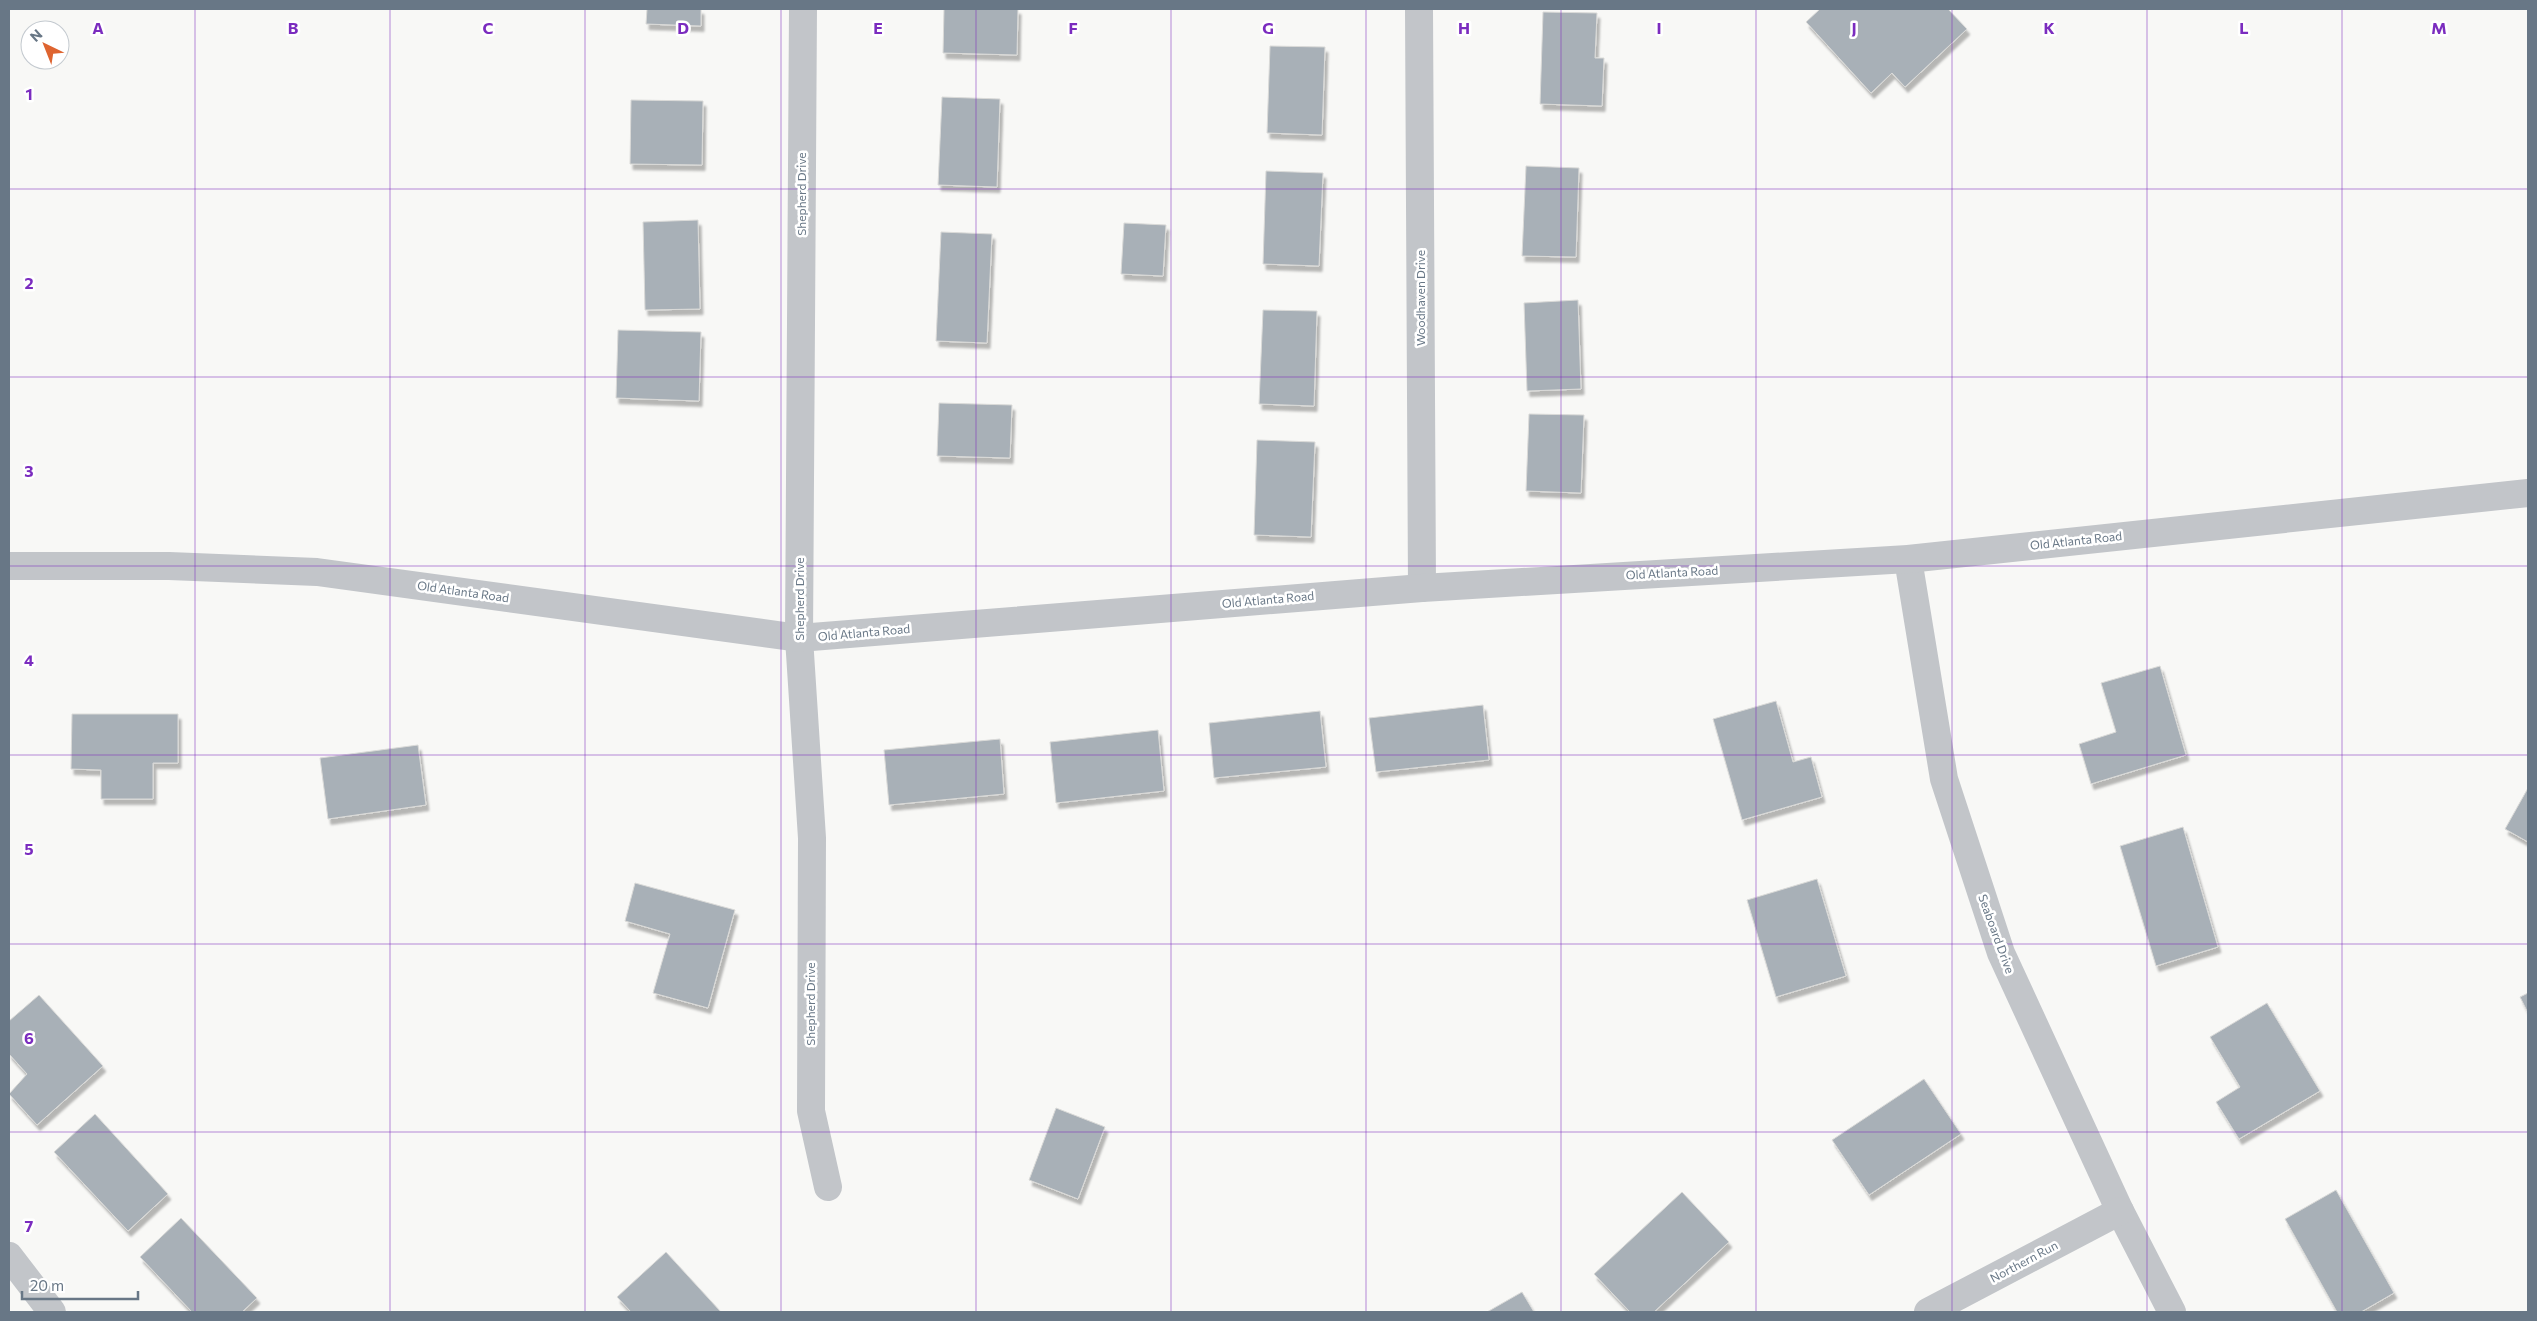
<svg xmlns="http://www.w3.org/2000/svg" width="2537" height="1321" font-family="Commissioner,sans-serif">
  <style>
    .building { fill: #a8b0b7; stroke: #dadad8; filter: url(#shadow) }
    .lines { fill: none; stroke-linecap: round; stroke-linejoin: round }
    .minor { stroke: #c2c5c9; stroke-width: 28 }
    .grid { fill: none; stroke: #7b2cbf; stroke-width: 1; stroke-opacity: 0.55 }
    .labels { text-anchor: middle; stroke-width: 5; stroke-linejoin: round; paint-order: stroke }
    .street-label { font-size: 12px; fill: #687786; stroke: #fff }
    .grid-label { font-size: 16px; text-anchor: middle; font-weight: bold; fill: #7b2cbf; stroke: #fff; stroke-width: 5; stroke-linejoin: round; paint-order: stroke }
  </style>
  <defs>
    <filter id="shadow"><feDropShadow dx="3" dy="5.5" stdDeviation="1" flood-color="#0004"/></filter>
  </defs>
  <rect width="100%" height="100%" fill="#f8f8f6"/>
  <!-- building -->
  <g class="building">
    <polygon points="647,9 701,9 701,26 646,24"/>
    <polygon points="944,9 1018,9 1017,55 943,53"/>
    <polygon points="1820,9 1948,9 1967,29 1905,87 1892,73 1871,93 1806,22"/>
    <polygon points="1543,12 1597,13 1595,58 1604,58 1602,106 1540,104"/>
    <polygon points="1270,46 1325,47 1322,135 1267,133"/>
    <polygon points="942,97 1000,99 997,187 938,185"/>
    <polygon points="631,100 703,101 702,165 630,164"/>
    <polygon points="1526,166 1579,168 1576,257 1522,256"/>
    <polygon points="1266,171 1323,173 1319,266 1263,264"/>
    <polygon points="698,220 700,309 645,310 643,222"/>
    <polygon points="1124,223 1166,225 1163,276 1121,274"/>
    <polygon points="941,232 992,234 987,343 936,341"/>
    <polygon points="1578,300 1581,389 1527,391 1524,303"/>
    <polygon points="1263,310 1317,311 1314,406 1259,404"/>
    <polygon points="618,330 701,332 699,401 616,398"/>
    <polygon points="939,403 1012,405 1010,458 937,456"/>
    <polygon points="1529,414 1584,415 1581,493 1526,491"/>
    <polygon points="1257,440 1315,442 1311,537 1254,535"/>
    <polygon points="2160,666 2186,755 2091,784 2079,744 2116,732 2101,683"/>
    <polygon points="1776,701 1793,762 1811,757 1822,797 1742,820 1713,719"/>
    <polygon points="1483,705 1489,760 1376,772 1369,718"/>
    <polygon points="1320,711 1326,767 1214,778 1209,723"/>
    <polygon points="72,714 178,714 178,763 153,763 153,799 101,799 101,770 71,769"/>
    <polygon points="1158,730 1164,791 1056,803 1050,742"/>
    <polygon points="1000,739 1004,794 889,805 884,750"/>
    <polygon points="418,745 426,805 328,819 320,758"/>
    <polygon points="2528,788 2528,842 2505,829"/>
    <polygon points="2183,827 2218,947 2156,966 2120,846"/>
    <polygon points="1817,879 1846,976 1776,997 1747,900"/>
    <polygon points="635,883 735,910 708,1008 653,993 670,934 625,921"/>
    <polygon points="2528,993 2528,1013 2520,997"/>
    <polygon points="39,995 103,1066 37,1125 9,1094 27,1074 9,1054 9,1021"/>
    <polygon points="2267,1003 2320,1091 2239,1139 2216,1102 2240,1087 2210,1037"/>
    <polygon points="1924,1079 1961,1134 1869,1195 1832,1140"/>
    <polygon points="1056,1108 1105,1127 1078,1199 1029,1180"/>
    <polygon points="95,1114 168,1194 128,1231 54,1152"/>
    <polygon points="2336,1190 2394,1293 2361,1312 2337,1312 2285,1219"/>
    <polygon points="1682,1192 1729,1242 1654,1312 1630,1312 1594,1274"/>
    <polygon points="181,1218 257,1298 242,1312 192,1312 140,1257"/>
    <polygon points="666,1252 721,1312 631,1312 617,1297"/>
    <polygon points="1522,1292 1534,1312 1487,1312"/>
  </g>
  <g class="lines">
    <!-- minor -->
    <g class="minor">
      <polyline points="803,9 799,638 812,838 811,1111 828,1187"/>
      <polyline points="1419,9 1422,588"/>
      <polyline points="1908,559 1944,779 2001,953 2120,1211 2172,1312"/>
      <polyline points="9,566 169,566 317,572 799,638 1422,588 1908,559 2528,493"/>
      <polyline points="9,1256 52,1312"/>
      <polyline points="1928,1312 2120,1211"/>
    </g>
  </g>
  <!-- grid -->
  <path class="grid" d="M195,9V1312M390,9V1312M585,9V1312M781,9V1312M976,9V1312M1171,9V1312M1366,9V1312M1561,9V1312M1756,9V1312M1952,9V1312M2147,9V1312M2342,9V1312M9,189H2528M9,377H2528M9,566H2528M9,755H2528M9,944H2528M9,1132H2528"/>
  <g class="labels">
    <!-- street labels -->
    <g class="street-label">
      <text transform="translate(802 194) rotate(-90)" y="4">Shepherd Drive</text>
      <text transform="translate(1421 298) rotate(-90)" y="4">Woodhaven Drive</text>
      <text transform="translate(2076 541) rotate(-6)" y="4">Old Atlanta Road</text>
      <text transform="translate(1672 573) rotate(-3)" y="4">Old Atlanta Road</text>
      <text transform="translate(463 592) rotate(8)" y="4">Old Atlanta Road</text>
      <text transform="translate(800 599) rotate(-90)" y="4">Shepherd Drive</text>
      <text transform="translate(1268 600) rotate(-5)" y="4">Old Atlanta Road</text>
      <text transform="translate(864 633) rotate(-5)" y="4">Old Atlanta Road</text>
      <text transform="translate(1996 934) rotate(70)" y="4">Seaboard Drive</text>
      <text transform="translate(811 1004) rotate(-90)" y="4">Shepherd Drive</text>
      <text transform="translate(2024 1262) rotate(-28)" y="4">Northern Run</text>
    </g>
  </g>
  <g class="grid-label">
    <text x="98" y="34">A</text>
    <text x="293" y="34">B</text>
    <text x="488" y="34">C</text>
    <text x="683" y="34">D</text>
    <text x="878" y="34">E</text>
    <text x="1073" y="34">F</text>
    <text x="1268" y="34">G</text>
    <text x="1464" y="34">H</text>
    <text x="1659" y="34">I</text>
    <text x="1854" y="34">J</text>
    <text x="2049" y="34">K</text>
    <text x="2244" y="34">L</text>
    <text x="2439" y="34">M</text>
    <text x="29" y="100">1</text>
    <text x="29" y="289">2</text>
    <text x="29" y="477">3</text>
    <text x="29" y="666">4</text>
    <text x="29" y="855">5</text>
    <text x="29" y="1044">6</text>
    <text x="29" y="1232">7</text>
  </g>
  <!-- border -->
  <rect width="2537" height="1321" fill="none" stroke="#687786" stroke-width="20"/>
  <!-- north arrow -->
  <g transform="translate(45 45) rotate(317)"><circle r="24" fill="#ffffff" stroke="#c3c9cf"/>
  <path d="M0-4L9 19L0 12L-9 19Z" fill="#de6430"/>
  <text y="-8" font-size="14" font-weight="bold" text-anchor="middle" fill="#687786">N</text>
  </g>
  <!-- scale -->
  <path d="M22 1291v8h116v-8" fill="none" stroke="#687786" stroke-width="2.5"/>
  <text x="30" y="1291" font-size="15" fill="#687786" stroke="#ffffff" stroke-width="4" paint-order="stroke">20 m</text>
</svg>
